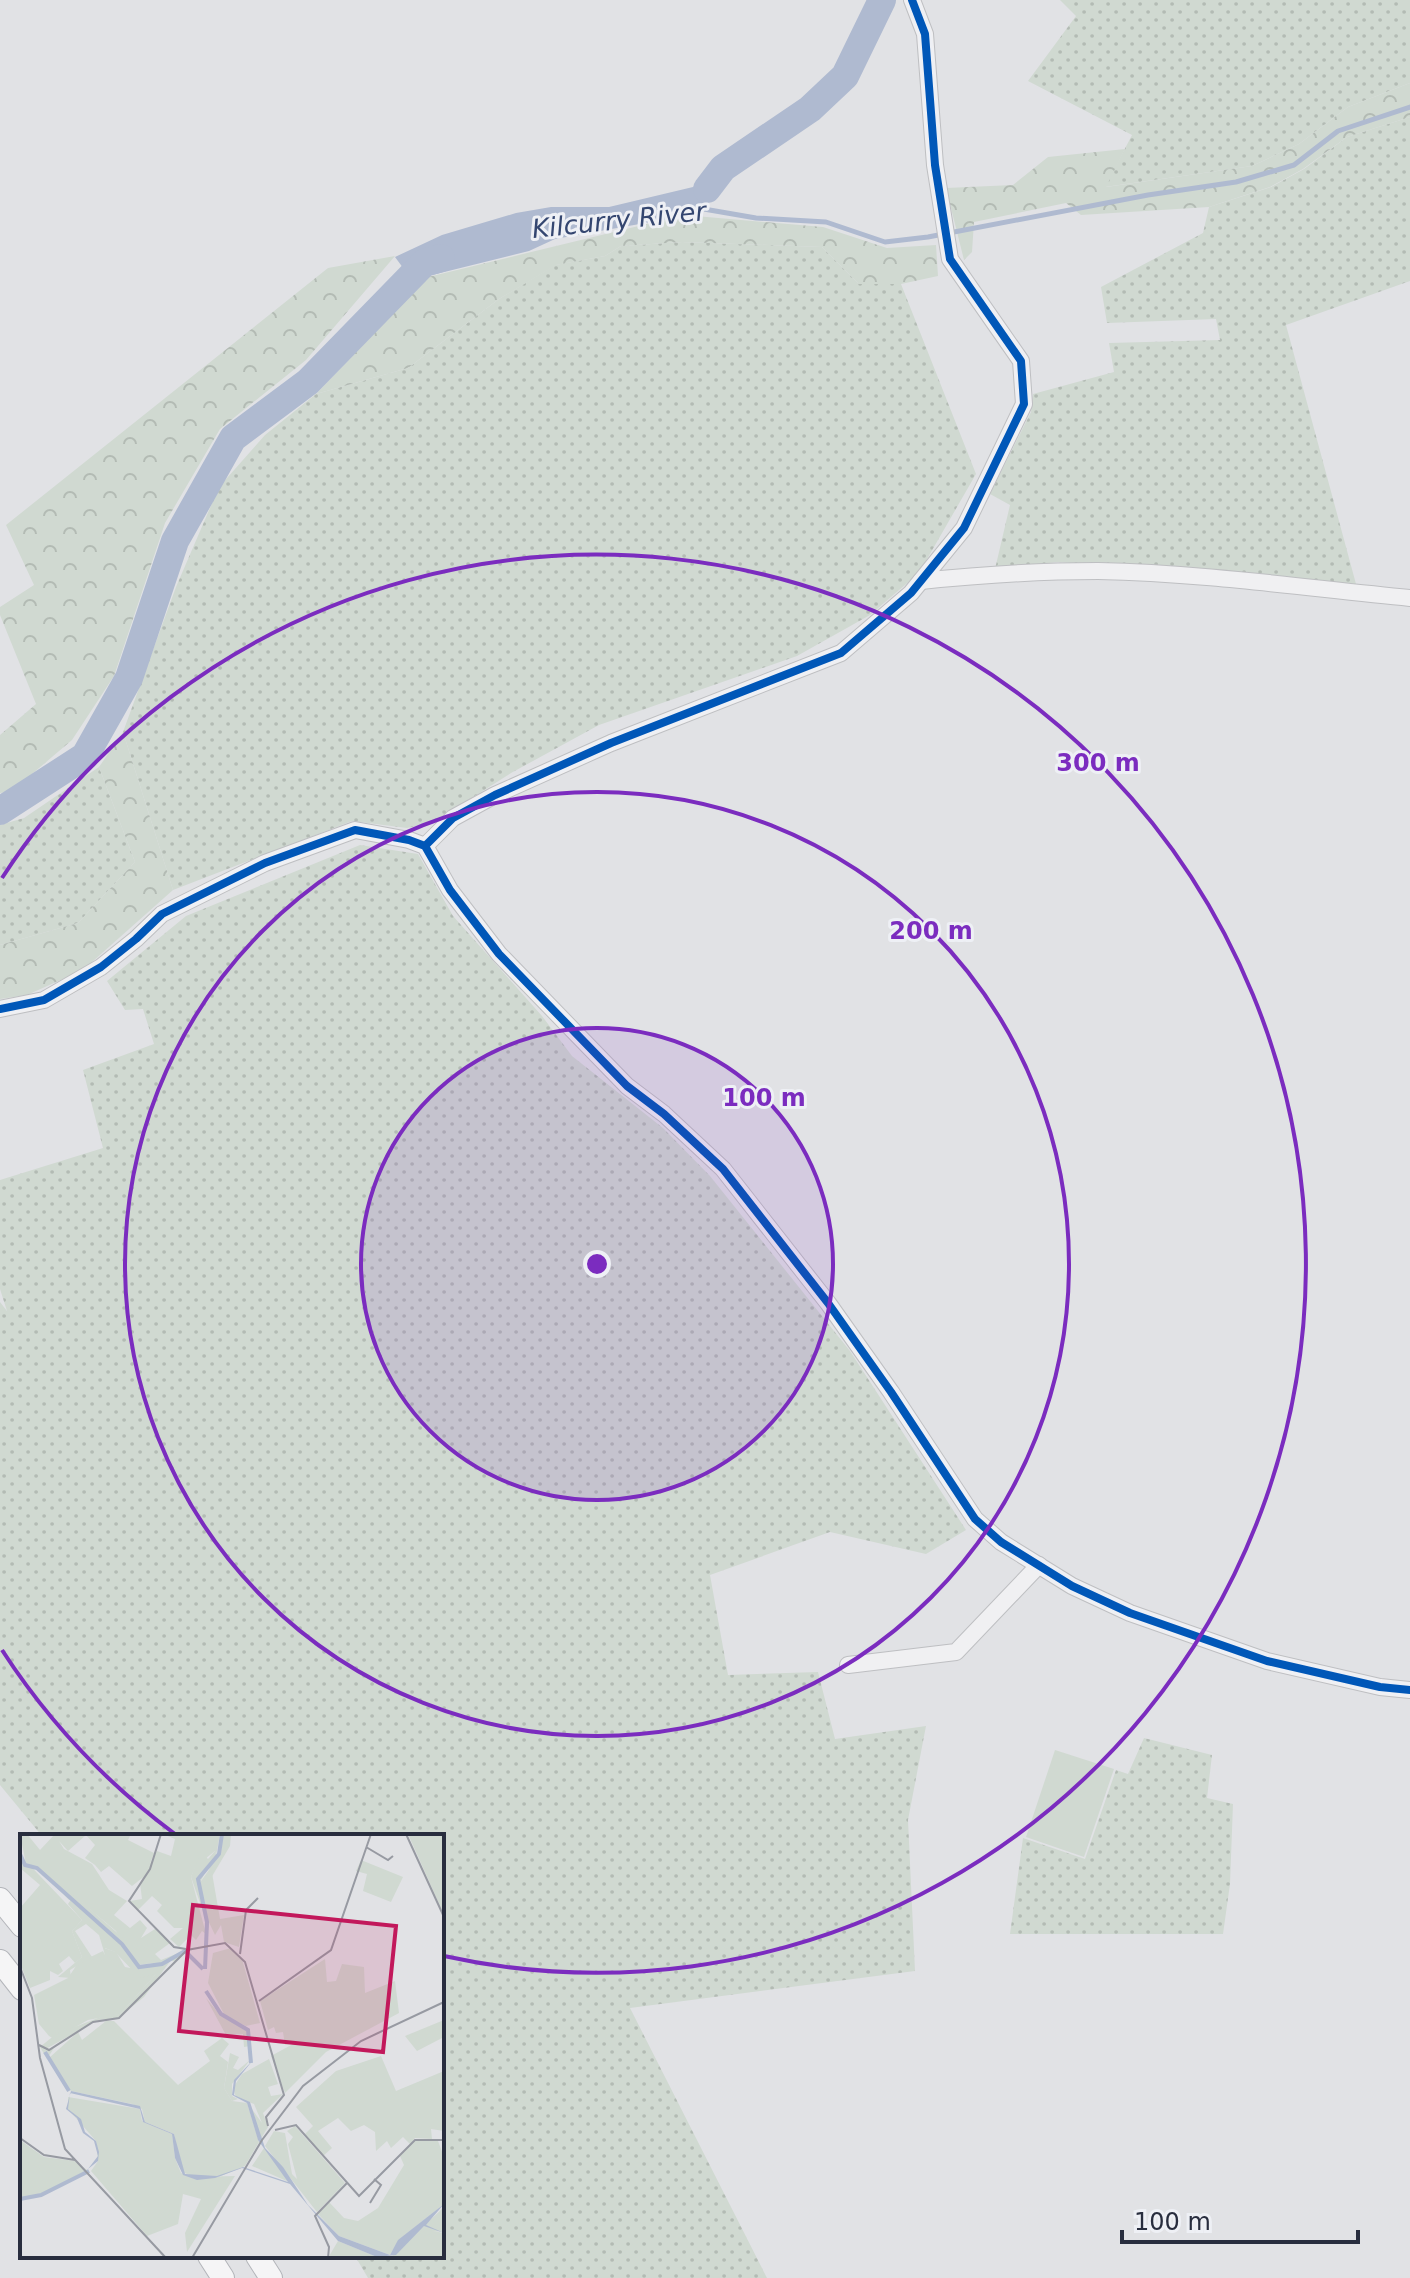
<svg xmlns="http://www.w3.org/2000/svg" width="1410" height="2278" font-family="'DejaVu Sans',sans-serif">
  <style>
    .grass { fill: url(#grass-dots) }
    .forest { fill: url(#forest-crowns) }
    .pitch { fill: #d0d9d1 }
    .water { fill: #afbad0 }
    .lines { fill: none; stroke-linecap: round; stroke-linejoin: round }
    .stream { stroke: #afbad0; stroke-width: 5 }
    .river { stroke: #afbad0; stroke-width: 28 }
    .minor-casing { stroke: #bebfc2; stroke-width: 18 }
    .highway-casing { stroke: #b3b5ba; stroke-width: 24 }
    .minor { stroke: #f0f0f2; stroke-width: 16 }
    .highway { stroke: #f5f5f6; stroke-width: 22 }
    .cycleway-casing { stroke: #eef0f5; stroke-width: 13 }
    .cycleway { stroke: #0057b8; stroke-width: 8 }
    .ring { fill: none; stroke: #7b2cbf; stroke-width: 4 }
    .labels { text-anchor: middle; stroke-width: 6; stroke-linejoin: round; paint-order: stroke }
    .water-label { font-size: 26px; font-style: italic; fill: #344670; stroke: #eef0f5 }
    .inset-river { fill: none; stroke: #afbad0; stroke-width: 4 }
    .inset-road { fill: none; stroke: #979aa2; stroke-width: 2 }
    .view { fill: #c2185b; fill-opacity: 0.15; stroke: #c2185b; stroke-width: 4 }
    .inset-edge { fill: none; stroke: #282d3e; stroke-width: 4 }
    .centre { fill: #7b2cbf; stroke: #eef0f5; stroke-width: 4 }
    .ring-label { font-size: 24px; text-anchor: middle; font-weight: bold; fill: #7b2cbf; stroke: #eef0f5; stroke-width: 6; stroke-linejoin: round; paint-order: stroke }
  </style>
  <defs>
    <pattern id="grass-dots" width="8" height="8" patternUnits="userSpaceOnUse" patternTransform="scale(2)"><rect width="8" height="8" fill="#d0d9d1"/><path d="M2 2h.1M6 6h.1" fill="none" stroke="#b3bbb4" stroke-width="1.8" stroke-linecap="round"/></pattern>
    <pattern id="forest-crowns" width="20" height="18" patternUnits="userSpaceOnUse" patternTransform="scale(2)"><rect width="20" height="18" fill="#d0d9d1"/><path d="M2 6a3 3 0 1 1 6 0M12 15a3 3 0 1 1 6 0" fill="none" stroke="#b3bbb4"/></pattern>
  </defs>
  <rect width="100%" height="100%" fill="#e1e2e5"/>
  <!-- grass -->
  <g class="grass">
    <polygon points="1060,0 1410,0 1410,83 1348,107 1299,144 1252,166 1105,187 1132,135 1028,81 1076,16"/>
    <polygon points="1410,117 1410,281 1286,325 1356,584 1058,562 995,569 1010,505 990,494 1031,412 1033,394 1114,372 1109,343 1220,340 1216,319 1107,323 1101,287 1203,233 1209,207 1271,187 1304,169 1347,137"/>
    <polygon points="682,242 822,247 859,284 901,284 976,474 919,573 870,615 797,656 599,725 511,773 432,823 407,828 352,821 173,890 123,732 176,587 219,487 265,435 316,394 408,368 499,299 555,265 605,256 621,246"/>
    <polygon points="99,767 135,862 78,923 0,945 0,825 24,818"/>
    <polygon points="360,845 418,854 453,916 542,1016 572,1056 663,1128 710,1176 850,1351 966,1530 926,1554 830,1532 710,1575 728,1675 818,1672 835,1739 926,1726 908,1820 915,1971 630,2008 767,2278 368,2278 355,2256 442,2256 442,1836 42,1836 0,1785 0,1302 7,1311 0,1289 0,1180 103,1148 83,1070 154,1044 143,1009 125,1010 107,981 186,916"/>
    <polygon points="1144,1738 1212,1755 1207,1798 1233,1804 1230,1884 1223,1934 1010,1934 1023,1838 1085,1859 1116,1770 1128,1774"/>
  </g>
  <!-- forest -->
  <g class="forest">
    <polygon points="1410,83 1410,117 1347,137 1303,169 1270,187 1209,207 1081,215 1066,203 974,222 972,252 964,260 946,188 1013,185 1048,157 1125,149 1106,187 1252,166 1299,144 1348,107"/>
    <polygon points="684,215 823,227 887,248 936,245 938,276 901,284 859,284 822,247 682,242 621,246 605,256 556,265 499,299 408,368 316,394 428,277"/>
    <polygon points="395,256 306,360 220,429 165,523 114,676 72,740 12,791 0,793 0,735 36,704 0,615 0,607 34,585 6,525 328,268"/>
    <polygon points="123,732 173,890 83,970 27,995 0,999 0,945 78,923 135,862 99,767"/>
  </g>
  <!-- pitch -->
  <polygon class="pitch" points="1055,1750 1114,1769 1084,1857 1026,1837"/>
  <!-- water -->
  <path class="water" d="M728,156L736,168C721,182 712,200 696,214L555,239L529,251L412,280L395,257L442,235L516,213L551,207H609L693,187Z"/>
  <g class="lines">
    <!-- stream -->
    <polyline class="stream" points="698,208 756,218 826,222 885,242 928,237 1148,195 1236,182 1294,165 1338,131 1410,107"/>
    <!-- river -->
    <g class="river">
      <polyline points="707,189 723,168 810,109 845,76 882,0"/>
      <polyline points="0,811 85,756 129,678 175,541 233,438 308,382 424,263 441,258"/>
    </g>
    <!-- minor casing -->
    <g class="minor-casing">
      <g id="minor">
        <path d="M921,581C979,575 1039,571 1098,571C1202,573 1306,588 1410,598"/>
        <polyline points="425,846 453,818 495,795 611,743 841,653 911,593 964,528 1024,404 1021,361 950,259 935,165 925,34 912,0"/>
        <polyline points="0,1009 44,1000 101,967 136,939 162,914 265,863 355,830 409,840 425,846 450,890 499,954 627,1086 664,1114 723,1169 828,1303 891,1392 975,1519 1001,1542 1072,1586 1130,1613 1267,1661 1380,1687 1410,1690"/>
        <polyline points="848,1665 956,1652 1039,1565"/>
      </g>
    </g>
    <!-- highway casing -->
    <g class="highway-casing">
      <g id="highway">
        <polyline points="0,1899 22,1926"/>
        <polyline points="0,1961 22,1989"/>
        <polyline points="209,2256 223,2278"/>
        <polyline points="257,2256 271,2278"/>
      </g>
    </g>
    <!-- minor -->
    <use href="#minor" class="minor"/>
    <!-- highway -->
    <use href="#highway" class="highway"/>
    <!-- cycleway casing -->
    <g class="cycleway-casing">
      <g id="cycleway">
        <polyline points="425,846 453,818 495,795 611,743 841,653 911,593 964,528 1024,404 1021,361 950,259 935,165 925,34 912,0"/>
        <polyline points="0,1009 44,1000 101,967 136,939 162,914 265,863 355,830 409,840 425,846 450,890 499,954 627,1086 664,1114 723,1169 828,1303 891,1392 975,1519 1001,1542 1072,1586 1130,1613 1267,1661 1380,1687 1410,1690"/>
      </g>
    </g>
    <!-- cycleway -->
    <use href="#cycleway" class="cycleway"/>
  </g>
  <!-- distance rings -->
  <circle cx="597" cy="1264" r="236" fill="#7b2cbf" fill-opacity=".12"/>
  <g class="ring">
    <circle cx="597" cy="1264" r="236"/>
    <circle cx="597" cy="1264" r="472"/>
    <path d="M175 1834A709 709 0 0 1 2 1650M2 878A709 709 0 1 1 444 1956"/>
  </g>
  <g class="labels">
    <!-- water labels -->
    <g class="water-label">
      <text transform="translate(619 220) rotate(-6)" y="9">Kilcurry River</text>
    </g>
  </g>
  <!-- overview -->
  <g transform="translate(20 1834)">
    <rect width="424" height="424" fill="#e1e2e5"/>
    <path d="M0,0H7L20,16L35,0H111L108,6L134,19L126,41L112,52L89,32L81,38L75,31L65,24L75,11L66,1L48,17L39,7L44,15L72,30L89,56L107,67L94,81L110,94L120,86L127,94L121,104L135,95L150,109L135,120L143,128L117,131L96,97L54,62L49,66L19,34L6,30ZM143,0H200L196,22L195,17L176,32L171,43L186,100L182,97L176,106L171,101L159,113L150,105L163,94H154L137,77L142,71L132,62L118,76L110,67L122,65L120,49L137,17L151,22L155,5ZM388,0H424V81ZM0,21L62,86L52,97L62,123L55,129L49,122L39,130L43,137L38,141L30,137V146L10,154L0,129V74L20,51L0,34ZM341,26L383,43L371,68L343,57L347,40L336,37ZM191,33L200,85L224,81L219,113L204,108L201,91L195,101L184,78L179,50ZM84,114L96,118L105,133L137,139L100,180L68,186L34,205L29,202L19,190L14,161L48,144L58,129L83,117L85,121ZM211,114L222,125L240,189L226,192L205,182L188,149L193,119ZM305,125L307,148L316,147L322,130L344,133L345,159L375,147L379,179L306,218L265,259L251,222L273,210L265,211L263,198L256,199L254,193L248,196L240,167ZM424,186V203L397,217L385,202ZM86,187H94L158,251L190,227L184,217L202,204L209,210L200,222L208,228L204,254L212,267L227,269L239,308L225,332L201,342L173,343L215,342L167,418L165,399L181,365L163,360L158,390L127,402L71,337L78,327L76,307L48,275V263L120,275L122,287L152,300L155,324L161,339L172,342L162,338L154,300L125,288L122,275L112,270L51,257L29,224L58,198L62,206ZM361,222L376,257L424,237V297L411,295L412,305L395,304L390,310L383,303L371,314L367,307L356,317L355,298L344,291L331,297L318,284L298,297L312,314L303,322L285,300L293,292L276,273L316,237ZM249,225L258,250L248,253L251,262L263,260L243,279L248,293L240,306L231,274L242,289L234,270L216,263L213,254L222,240ZM275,292L325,349L297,378L245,312L254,297L265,299L272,340L277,345L268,310L273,303L267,297ZM0,306L24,323L55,327L67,336L26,358L0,364ZM394,307H418L424,323V370L379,406L370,421L319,402L298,380L309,368L324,384L338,387L358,374L384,331L380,322ZM244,314L256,326L269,348L232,332ZM424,373V398L413,397L424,399V424H370ZM318,407L355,422L362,424H308Z" fill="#d0d9d1"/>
    <path d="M202,0H211L210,12L191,44L189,32L179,50L189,91L185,114L186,86L171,43L181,17L188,25L195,17L197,24L201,20ZM54,61L102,103L121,134L166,116L155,128L151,126L124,163L98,184L78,186L24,216L34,214L27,225L20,213L36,200L86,181L100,180L136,140L120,144L95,118L85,114V121L79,101L66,90L55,97L72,123L50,136L51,144L38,143L62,123L52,97L62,86L48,70ZM186,164L200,181L226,197L230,212L224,213L223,200L206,201ZM210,219L219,223L213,234L218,236L230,226L212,250V262L218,265L212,267L204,254Z" fill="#d0d9d1"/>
    <path d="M233,226L216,247L214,261L230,268L245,314L263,333L288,371L319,402L370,421L378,406L424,370L406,391L424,399L404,392L376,421L357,423L318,407L270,350L222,334L195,344L177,346L163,341L155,324L152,300L123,288L120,275L50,259L48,275L61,285L65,298L76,307L79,318L78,327L68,335L78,322L74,307L63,299L57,284L46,275L51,257L120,272L125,288L154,300L165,340L197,342L223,333L268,348L238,306L227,269L212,261L214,246Z" fill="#afbad0"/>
    <path class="inset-river" d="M0,20L5,31L17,34L102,110L119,133L142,130L165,117L183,135M185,135L187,88L178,45L199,20L202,0M186,157L201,180L228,196L231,229M25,218L49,257M0,365L21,361L69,337"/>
    <path class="inset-road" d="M141,0L130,35L109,67L154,113L166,115M386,0L424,83M346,13L368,26L373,22M220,120L226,76L238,64M0,133L12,164L20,224L45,315L146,424M239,167L311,116L351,0M19,211L29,216L73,188L99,184L167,116L205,109L225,128L264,261L246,283L248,292M255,296L276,291L339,362L395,306H424M0,304L24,321L55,326M350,369L361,351L354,345M172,424L242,306L283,252L341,207L424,168M308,424L309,413L295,382L327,349"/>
    <path class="view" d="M173,71L376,92L363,218L159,197Z"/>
    <rect width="424" height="424" class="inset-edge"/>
  </g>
  <circle cx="597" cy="1264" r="12" class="centre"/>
  <g class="ring-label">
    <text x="1098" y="771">300 m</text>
    <text x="931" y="939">200 m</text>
    <text x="764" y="1106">100 m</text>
  </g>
  <!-- scale -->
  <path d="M1122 2230v12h236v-12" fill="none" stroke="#282d3e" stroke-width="4"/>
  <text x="1134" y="2230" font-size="24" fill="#282d3e" stroke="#eef0f5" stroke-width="6" paint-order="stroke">100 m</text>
</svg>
